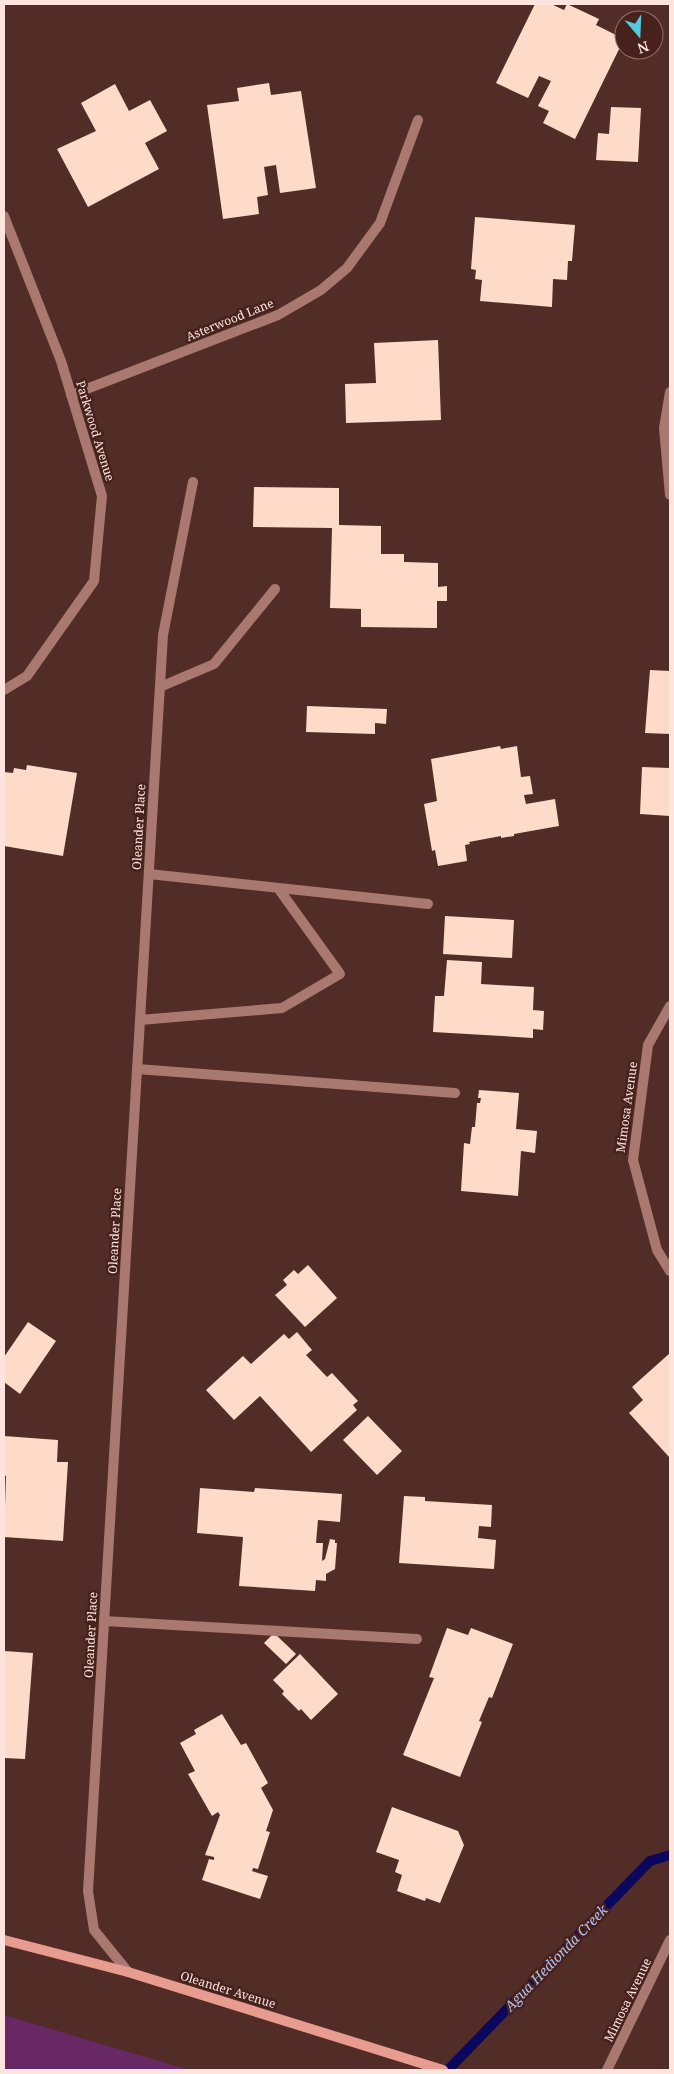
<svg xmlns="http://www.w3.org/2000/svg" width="674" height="2074" font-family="'Noto Serif',serif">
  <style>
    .green { fill: #682765 }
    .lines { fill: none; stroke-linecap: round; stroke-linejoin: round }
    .stream { stroke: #0b075c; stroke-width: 10 }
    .building { fill: #fedbc8 }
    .lane { stroke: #a97870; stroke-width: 10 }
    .street { stroke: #a97870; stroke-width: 10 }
    .secondary { stroke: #e89c8f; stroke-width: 10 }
    .labels { text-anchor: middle; stroke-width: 5; stroke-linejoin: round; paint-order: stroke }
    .street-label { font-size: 12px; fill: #fee4df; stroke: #47211c }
    .water-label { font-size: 14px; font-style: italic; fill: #b0c0ed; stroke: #47211c }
  </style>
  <rect width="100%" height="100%" fill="#522c26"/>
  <!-- green -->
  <polygon class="green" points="4,2015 189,2070 4,2070"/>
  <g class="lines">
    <!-- stream -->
    <polyline class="stream" points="448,2070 650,1861 670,1855"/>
  </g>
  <!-- building -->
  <g class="building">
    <polygon points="535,4 551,4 564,10 567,4 599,19 596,25 624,39 575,139 543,123 549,111 538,106 551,81 539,76 528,98 496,83"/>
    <polygon points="269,83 271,95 301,91 316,188 280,193 276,165 264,167 268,195 257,197 259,214 223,219 207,105 239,101 237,88"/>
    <polygon points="115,84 129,111 150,100 167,131 145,143 159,169 88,207 57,149 96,131 81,103"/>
    <polygon points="611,107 641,108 638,162 596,160 598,133 609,134"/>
    <polygon points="475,217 575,225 572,261 568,261 567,280 553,279 552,307 480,301 482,280 475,279 476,270 471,269"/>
    <polygon points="438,340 441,420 346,423 345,384 376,383 374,343"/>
    <polygon points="254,487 339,488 339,525 381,526 381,554 404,554 404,562 438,563 438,587 447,586 447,601 437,601 437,628 361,627 361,609 330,608 332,528 253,527"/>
    <polygon points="650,670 670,671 670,734 645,733"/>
    <polygon points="307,706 387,709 386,724 375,723 375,734 306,732"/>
    <polygon points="500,746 501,749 517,746 521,777 530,776 533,794 524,795 526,804 555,799 559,826 514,834 514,836 501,838 501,836 469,842 470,844 465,845 467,861 438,866 435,850 432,851 424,804 437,801 431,759"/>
    <polygon points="27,765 77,773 63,856 4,846 4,772 13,773 14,768 26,770"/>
    <polygon points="642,767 670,768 670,816 640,814"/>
    <polygon points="445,916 514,920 512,958 443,954"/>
    <polygon points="447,960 482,962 481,984 534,987 533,1010 544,1011 543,1030 533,1029 533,1038 433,1032 435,996 444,996"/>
    <polygon points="479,1090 519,1093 516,1129 537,1131 535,1153 521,1151 518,1196 461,1191 464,1143 470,1144 472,1127 475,1127 477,1103 480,1103 481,1098 478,1098"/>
    <polygon points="308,1265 337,1298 305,1327 275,1295 287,1285 283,1280 294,1270 298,1274"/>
    <polygon points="28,1322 56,1341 20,1394 4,1382 4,1357"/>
    <polygon points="297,1332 312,1350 306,1355 327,1377 332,1373 358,1401 353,1405 357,1410 311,1452 260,1396 234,1420 206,1390 243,1356 251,1364 284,1334 289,1339"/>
    <polygon points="670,1353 670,1458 629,1413 643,1400 632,1387"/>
    <polygon points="368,1416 402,1451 377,1475 343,1440"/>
    <polygon points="4,1436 58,1440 57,1462 68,1462 63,1541 4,1537 6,1476 4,1475"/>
    <polygon points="200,1488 254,1492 255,1488 342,1494 340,1522 318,1520 316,1543 323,1543 322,1561 325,1559 330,1539 335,1540 335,1543 337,1543 335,1569 326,1574 326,1581 316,1580 315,1591 239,1586 243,1537 197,1533"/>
    <polygon points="404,1496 425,1497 425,1501 492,1505 491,1527 479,1526 478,1538 496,1540 494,1569 399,1563"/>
    <polygon points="447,1628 468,1635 471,1628 513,1644 492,1698 489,1697 479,1721 482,1722 460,1777 403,1755 434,1678 429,1677"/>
    <polygon points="274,1633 296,1654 286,1664 264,1643"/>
    <polygon points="4,1651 33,1653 25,1759 4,1758"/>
    <polygon points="300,1654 338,1694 311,1720 301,1709 299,1711 282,1694 284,1691 273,1680"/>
    <polygon points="222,1714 241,1745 246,1743 268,1783 261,1788 273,1810 266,1831 270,1832 258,1869 253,1868 252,1871 268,1876 260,1899 202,1880 209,1859 214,1860 214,1857 205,1855 220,1815 218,1812 212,1816 188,1774 195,1771 180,1743 196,1734 194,1730"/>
    <polygon points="392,1807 458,1831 464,1845 440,1903 426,1898 425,1901 397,1891 402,1875 395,1872 399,1860 376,1852"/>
  </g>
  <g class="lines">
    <!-- lane -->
    <g class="lane">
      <polyline points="160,687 214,664 275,589"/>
      <polyline points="149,874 428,904"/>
      <polyline points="140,1020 282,1008 340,974 278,888"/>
      <polyline points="137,1069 455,1093"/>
      <polyline points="104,1621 417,1639"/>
    </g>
    <!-- street -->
    <g class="street">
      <polyline points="4,216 61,361 102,496 94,581 27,676 4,690"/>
      <polyline points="670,392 664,428 670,495"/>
      <polyline points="71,395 278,315 321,290 347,268 380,223 418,120"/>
      <polyline points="670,1006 648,1045 633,1160 657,1250 670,1271"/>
      <polyline points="128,1972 94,1930 88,1891 163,635 193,482"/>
      <polyline points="607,2070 670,1940"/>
    </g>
    <!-- secondary -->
    <polyline class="secondary" points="4,1940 128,1972 443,2070"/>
  </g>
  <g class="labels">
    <!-- street labels -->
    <g class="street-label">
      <text transform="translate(230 320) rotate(-22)" y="4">Asterwood Lane</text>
      <text transform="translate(95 431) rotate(73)" y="4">Parkwood Avenue</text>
      <text transform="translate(139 827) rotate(-87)" y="4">Oleander Place</text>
      <text transform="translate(627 1107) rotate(-82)" y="4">Mimosa Avenue</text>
      <text transform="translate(115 1231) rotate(-87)" y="4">Oleander Place</text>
      <text transform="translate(91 1635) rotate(-87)" y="4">Oleander Place</text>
      <text transform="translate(228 1990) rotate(17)" y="4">Oleander Avenue</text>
      <text transform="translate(628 2000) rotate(-64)" y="4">Mimosa Avenue</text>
    </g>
    <!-- water labels -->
    <g class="water-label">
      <text transform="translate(556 1958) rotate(-46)" y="5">Agua Hedionda Creek</text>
    </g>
  </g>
  <!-- border -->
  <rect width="674" height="2074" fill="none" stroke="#fee4df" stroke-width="10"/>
  <!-- north arrow -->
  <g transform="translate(639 35) rotate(161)"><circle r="24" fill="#47211c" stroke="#906f6a"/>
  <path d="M0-4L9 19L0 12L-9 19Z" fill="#54cadd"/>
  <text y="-8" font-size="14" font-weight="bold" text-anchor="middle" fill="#fee4df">N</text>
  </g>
</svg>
